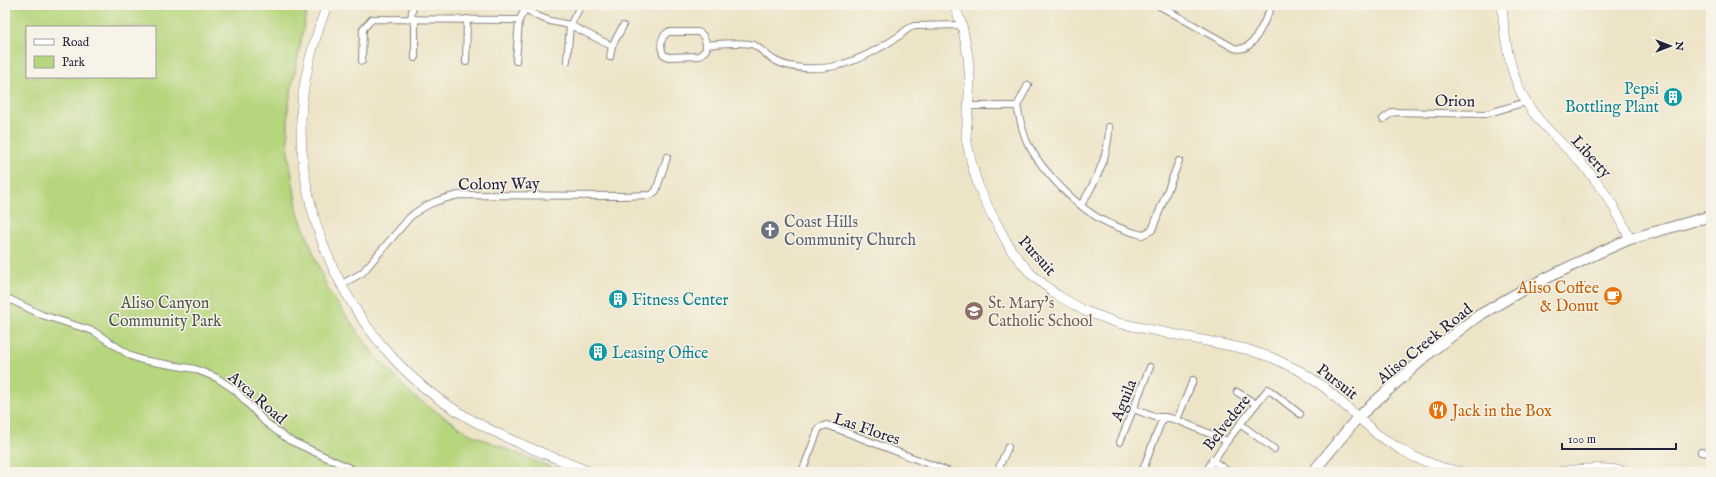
<svg xmlns="http://www.w3.org/2000/svg" width="1716" height="477" font-family="'IM FELL English',serif">
  <style>
    .green { fill: #b6d67d; stroke: #6c7c5c; fill-rule: evenodd }
    .lines { fill: none; stroke-linecap: round; stroke-linejoin: round }
    .street-casing { stroke: #888381; stroke-width: 8 }
    .secondary-casing { stroke: #888381; stroke-width: 10 }
    .primary-casing { stroke: #888381; stroke-width: 12 }
    .street { stroke: #fff; stroke-width: 6 }
    .secondary { stroke: #fff; stroke-width: 9 }
    .primary { stroke: #fff; stroke-width: 10 }
    .labels { text-anchor: middle; stroke-width: 3; stroke-linejoin: round; paint-order: stroke }
    .culture-label { font-size: 16px; fill: #0d838f; stroke: #f7f3e8; text-anchor: start }
    .street-label { font-size: 16px; fill: #22223b; stroke: #f7f3e8 }
    .worship-label { font-size: 16px; fill: #5b616d; stroke: #f7f3e8; text-anchor: start }
    .food-label { font-size: 16px; fill: #c56008; stroke: #f7f3e8; text-anchor: end }
    .park-label { font-size: 16px; fill: #4e584f; stroke: #f7f3e8 }
    .education-label { font-size: 16px; fill: #785e54; stroke: #f7f3e8; text-anchor: start }
  </style>
  <rect width="100%" height="100%" fill="#f7f3e8"/>
  <filter id="ink" filterUnits="userSpaceOnUse"><feTurbulence type="fractalNoise" baseFrequency=".025" numOctaves="2"/><feDisplacementMap in="SourceGraphic" scale="8" xChannelSelector="R" yChannelSelector="G"/><feConvolveMatrix kernelMatrix="1 2 1 2 8 2 1 2 1" color-interpolation-filters="sRGB"/></filter>
  <filter id="wash" filterUnits="userSpaceOnUse"><feTurbulence type="fractalNoise" baseFrequency=".012" numOctaves="4" result="noise"/><feDisplacementMap in="SourceGraphic" scale="16" xChannelSelector="R" yChannelSelector="G"/><feGaussianBlur stdDeviation="0.9" result="paint"/><feColorMatrix in="noise" values="0 0 0 0 0 0 0 0 0 0 0 0 0 0 0 0 0 1.4 0 .05"/><feComposite in="paint" operator="in"/></filter>
  <g filter="url(#wash)">
    <rect width="100%" height="100%" fill="#ede4c7"/>
    <!-- green -->
    <path class="green" d="M5,5H308L288,107V152L298,213L328,290L375,356L413,396L468,433L562,472H5ZM27,27H155V77H27Z"/>
  </g>
  <g filter="url(#ink)">
    <g class="lines">
      <!-- street casing -->
      <g class="street-casing">
        <g id="street">
          <polyline points="519,5 537,16 550,21 570,25 612,46"/>
          <path d="M1158,5L1234,48C1254,54 1262,24 1270,10L1271,5"/>
          <polyline points="411,19 413,5"/>
          <polyline points="415,19 415,58"/>
          <path d="M668,32H698C706,36 706,42 706,50L699,56L668,57L663,54C660,45 660,38 668,32Z"/>
          <path d="M706,45C718,44 744,41 754,45C761,49 767,56 774,60C791,70 820,70 839,65C860,60 881,48 899,36C905,32 907,28 914,26L962,25"/>
          <polyline points="610,57 612,46 623,26"/>
          <polyline points="362,61 363,29 372,19 519,20 528,5"/>
          <polyline points="516,61 519,20"/>
          <polyline points="567,61 570,25 581,5"/>
          <polyline points="466,62 467,19"/>
          <path d="M969,106H1017C1020,119 1022,132 1028,144C1042,171 1079,210 1108,223C1119,228 1131,232 1142,235L1152,230L1179,161"/>
          <polyline points="1017,106 1028,85"/>
          <polyline points="1383,119 1393,112 1486,114 1526,102"/>
          <path d="M1081,205C1096,182 1109,156 1109,127"/>
          <path d="M340,285L362,273L410,217C425,204 440,199 459,195L620,196L651,195L656,191L667,157"/>
          <polyline points="5,297 42,315 93,331 131,356 142,360 195,369 217,378 235,390 265,422 289,440 358,472"/>
          <polyline points="1237,392 1256,404"/>
          <polyline points="1133,409 1155,417 1165,417 1177,420 1227,441"/>
          <polyline points="1177,420 1193,380"/>
          <polyline points="1240,424 1274,449"/>
          <polyline points="1120,442 1150,367"/>
          <polyline points="1701,452 1711,453"/>
          <polyline points="1212,460 1229,472"/>
          <polyline points="802,472 819,428 827,425 950,472"/>
          <polyline points="997,472 1008,447"/>
          <polyline points="1142,472 1160,425 1165,417"/>
          <polyline points="1205,472 1227,441 1268,389 1300,414"/>
        </g>
      </g>
      <!-- secondary casing -->
      <g class="secondary-casing">
        <g id="secondary">
          <path d="M327,5C313,43 301,83 301,124C300,237 363,355 460,413C501,438 547,455 591,472"/>
          <polyline points="954,5 962,25 968,57 970,81 966,138 972,165 978,185 991,213 1011,250 1031,274 1057,295 1085,311 1118,323 1246,349 1273,358 1302,372 1324,387 1378,435 1400,449 1414,457 1443,468 1462,472"/>
          <path d="M1502,5C1504,37 1509,74 1526,102C1543,129 1569,148 1589,172C1607,193 1619,214 1630,239"/>
          <path d="M1558,472C1583,468 1603,467 1628,472"/>
        </g>
      </g>
      <!-- primary casing -->
      <g class="primary-casing">
        <polyline id="primary" points="1313,472 1358,417 1433,350 1478,316 1526,288 1598,253 1630,239 1711,216"/>
      </g>
      <!-- street -->
      <use href="#street" class="street"/>
      <!-- secondary -->
      <use href="#secondary" class="secondary"/>
      <!-- primary -->
      <use href="#primary" class="primary"/>
    </g>
  </g>
  <!-- icons -->
  <defs>
    <g id="building-disc" transform="scale(1)"><circle r="9.5" fill="#0f9aa8" stroke="#f7f3e8"/><path d="M-4-6H4V6H1V3H-1V6H-4ZM-2.5-4.3h1.7v1.8h-1.7ZM.8-4.3h1.7v1.8H.8ZM-2.5-1h1.7V.8h-1.7ZM.8-1h1.7V.8H.8Z" fill="#fff"/></g>
    <g id="church-disc" transform="scale(1)"><circle r="9.5" fill="#6b7280" stroke="#f7f3e8"/><path d="M-1.2-6h2.4v3.5h3.3v2.4h-3.3V6h-2.4V-.1h-3.3v-2.4h3.3Z" fill="#fff"/></g>
    <g id="cafe-disc" transform="scale(1)"><circle r="9.5" fill="#e8710a" stroke="#f7f3e8"/><path d="M-5.5-4.5H6V0H3Q3 3.5 0 3.5H-2.5Q-5.5 3.5-5.5 0ZM3-3.2v2h1.7v-2ZM-6 4.5H4V6H-6Z" fill="#fff"/></g>
    <g id="school-disc" transform="scale(1)"><circle r="9.5" fill="#8d6e63" stroke="#f7f3e8"/><path d="M0-5L7-2L0 1L-7-2ZM-4 1L0 2.5L4 1V4Q0 6-4 4Z" fill="#fff"/></g>
    <g id="restaurant-disc" transform="scale(1)"><circle r="9.5" fill="#e8710a" stroke="#f7f3e8"/><path d="M-5-6h1v4h1v-4h1v4h1v-4h1v5L-1.5 .5V6h-2V.5L-5-1ZM5-6V6H3V1.5H1.5Q1.5-4 5-6Z" fill="#fff"/></g>
  </defs>
  <g fill-rule="evenodd">
    <use href="#building-disc" x="1673" y="97"/>
    <use href="#church-disc" x="770" y="230"/>
    <use href="#cafe-disc" x="1613" y="296"/>
    <use href="#building-disc" x="618" y="299"/>
    <use href="#school-disc" x="974" y="311"/>
    <use href="#building-disc" x="598" y="352"/>
    <use href="#restaurant-disc" x="1438" y="410"/>
  </g>
  <g class="labels">
    <!-- culture labels -->
    <g class="culture-label">
      <text x="1659" y="94" text-anchor="end">Pepsi<tspan x="1659" dy="18">Bottling Plant</tspan></text>
      <text x="632" y="305">Fitness Center</text>
      <text x="612" y="358">Leasing Office</text>
    </g>
    <!-- street labels -->
    <g class="street-label">
      <text transform="translate(1455 100) rotate(1)" y="6">Orion</text>
      <text transform="translate(1592 156) rotate(48)" y="6">Liberty</text>
      <text transform="translate(499 183) rotate(-1)" y="6">Colony Way</text>
      <text transform="translate(1038 255) rotate(48)" y="6">Pursuit</text>
      <text transform="translate(1424 343) rotate(-39)" y="6">Aliso Creek Road</text>
      <text transform="translate(1338 381) rotate(38)" y="6">Pursuit</text>
      <text transform="translate(258 397) rotate(41)" y="6">Avca Road</text>
      <text transform="translate(1123 400) rotate(-68)" y="6">Aguila</text>
      <text transform="translate(1226 422) rotate(-52)" y="6">Belvedere</text>
      <text transform="translate(867 428) rotate(19)" y="6">Las Flores</text>
    </g>
    <!-- worship labels -->
    <g class="worship-label">
      <text x="784" y="227">Coast Hills<tspan x="784" dy="18">Community Church</tspan></text>
    </g>
    <!-- food labels -->
    <g class="food-label">
      <text x="1599" y="293">Aliso Coffee<tspan x="1599" dy="18">&amp; Donut</tspan></text>
      <text x="1452" y="416" text-anchor="start">Jack in the Box</text>
    </g>
    <!-- park labels -->
    <g class="park-label">
      <text x="165" y="308">Aliso Canyon<tspan x="165" dy="18">Community Park</tspan></text>
    </g>
    <!-- education labels -->
    <g class="education-label">
      <text x="988" y="308">St. Mary's<tspan x="988" dy="18">Catholic School</tspan></text>
    </g>
  </g>
  <!-- margin -->
  <rect width="1716" height="477" fill="none" stroke="#f7f3e8" stroke-width="20"/>
  <!-- legend -->
  <rect x="26" y="26" width="130" height="52" fill="#f7f3e8" stroke="#a29fa3"/>
  <rect x="34" y="39" width="20" height="6" fill="#ffffff" stroke="#a29fa3"/>
  <text x="62" y="46" font-size="12" fill="#22223b">Road</text>
  <rect x="34" y="56" width="20" height="12" fill="#b6d67d" stroke="#a29fa3"/>
  <text x="62" y="66" font-size="12" fill="#22223b">Park</text>
  <!-- north arrow -->
  <g transform="translate(1670 46) rotate(90)" stroke="#f7f3e8" stroke-width="3" paint-order="stroke">
  <path d="M0-3L7 15L0 10L-7 15Z" fill="#22223b"/>
  <text y="-6" font-size="11" font-weight="bold" text-anchor="middle" fill="#22223b">N</text>
  </g>
  <!-- scale -->
  <path d="M1562 443v6h114v-6" fill="none" stroke="#22223b" stroke-width="2"/>
  <text x="1568" y="443" font-size="12" fill="#22223b" stroke="#f7f3e8" stroke-width="3" paint-order="stroke">100 m</text>
</svg>
